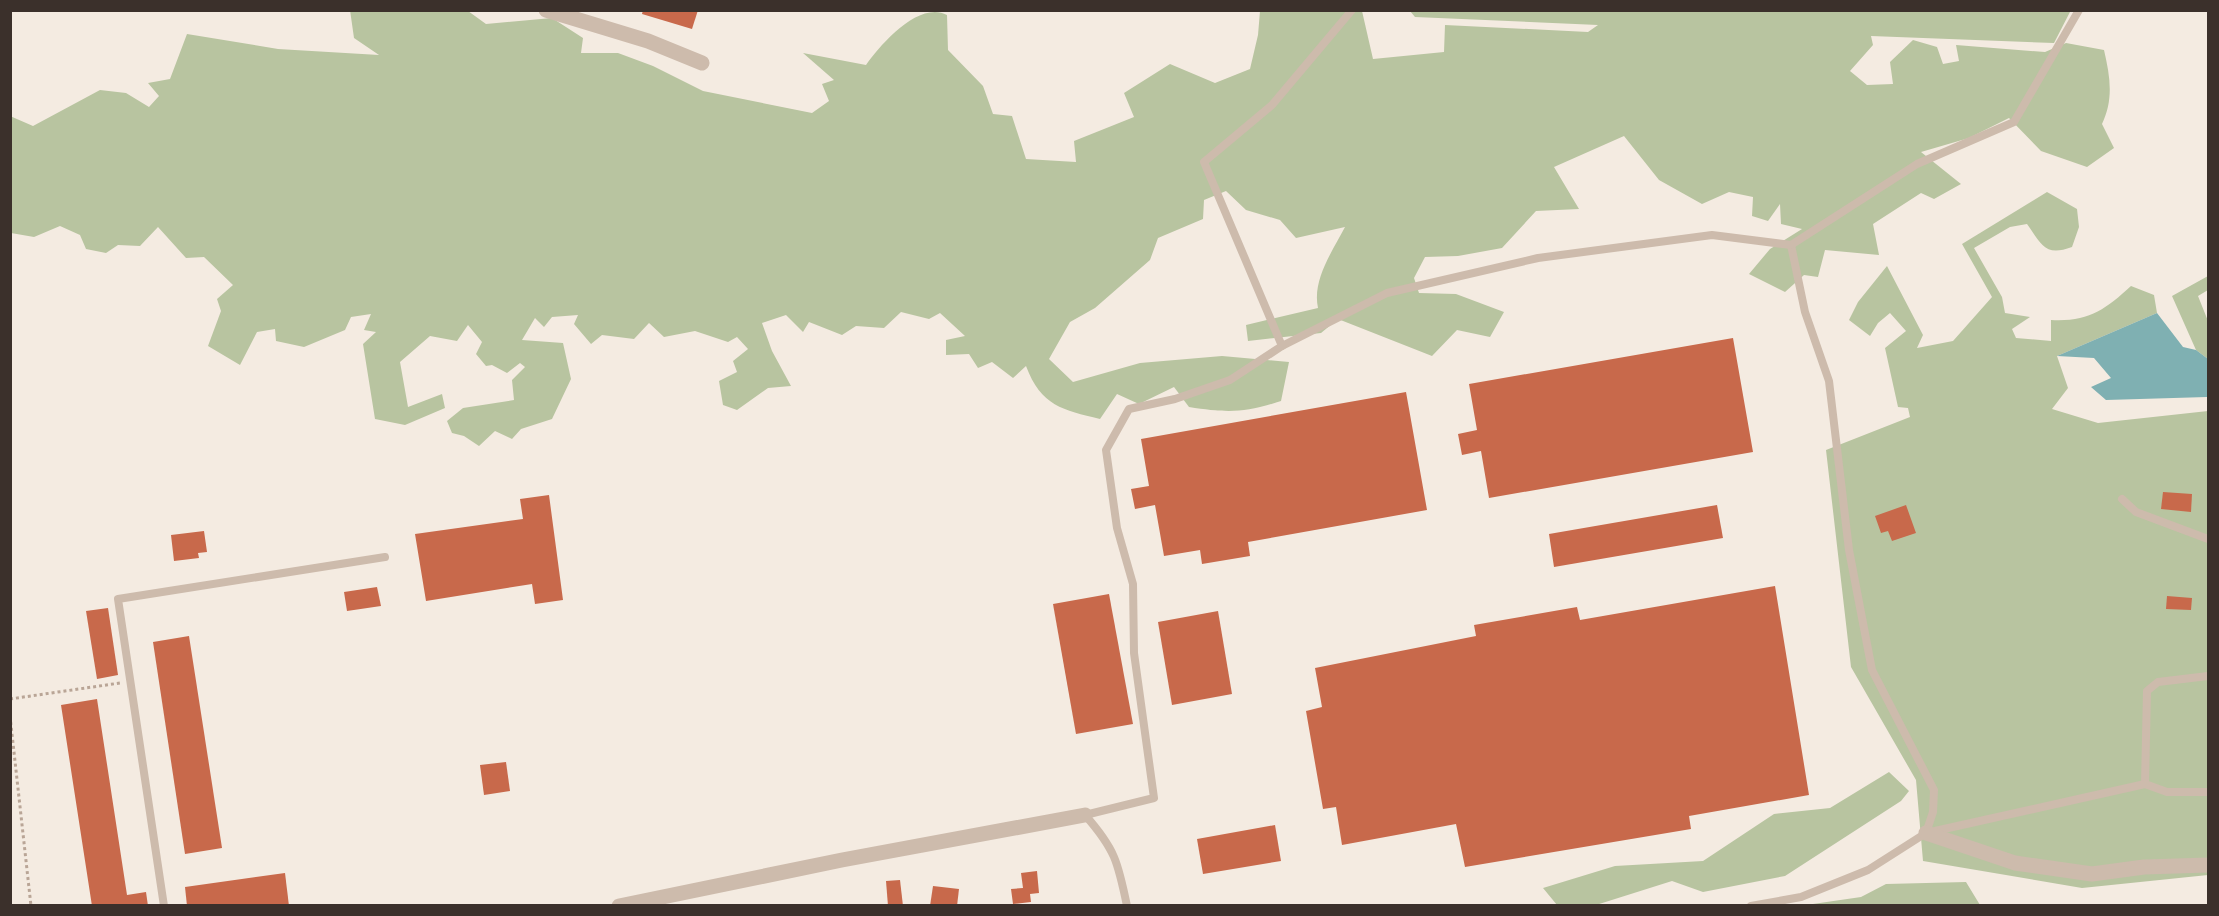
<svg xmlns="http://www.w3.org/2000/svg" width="2219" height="916" font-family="Montserrat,sans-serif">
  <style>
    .green { fill: #b8c4a0 }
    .water { fill: #7fb0b2 }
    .building { fill: #c8694b }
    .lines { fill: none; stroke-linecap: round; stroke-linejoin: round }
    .path { stroke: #b9a596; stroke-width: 3; stroke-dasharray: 3 3; stroke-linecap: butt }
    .service { stroke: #cdbbac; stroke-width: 8 }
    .minor { stroke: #cdbbac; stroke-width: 15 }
  </style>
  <rect width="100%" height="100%" fill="#f4ebe1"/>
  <!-- green -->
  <g class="green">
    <path d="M350,10L468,11L486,24L552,18L583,38L581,53H618L653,66L703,91L812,113L829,101L822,84L834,80L803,53L866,65C880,45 919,0 947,15L948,50L983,86L993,114L1012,116L1026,159L1076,162L1074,141L1134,117L1124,93L1170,64L1215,83L1250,69L1258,35L1260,11H1362L1373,59L1444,52L1445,25L1588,32L1598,25L1415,17L1410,11L2071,10L2054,43L1871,36L1873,45L1850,71L1867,85L1893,84L1890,62L1913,40L1937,47L1943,64L1959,61L1956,45L2045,52L2066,43L2104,50C2110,76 2114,99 2102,124L2114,148L2087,167L2041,151L2009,118L1969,138L1921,152L1961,184L1934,199L1921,193L1873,224L1879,255L1825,250L1818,277L1804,275L1785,292L1749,274L1770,249L1802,229L1781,224L1780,204L1768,221L1752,216L1753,197L1729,192L1702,204L1659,180L1624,136L1554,167L1579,209L1536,211L1502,248L1458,256L1425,257L1414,278L1419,293L1456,294L1504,312L1490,337L1457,330L1432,356L1338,319L1321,333L1248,341L1246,325L1318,308C1312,280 1332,252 1345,227L1296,238L1280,220L1246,210L1226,191L1204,200L1203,219L1158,238L1150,260L1095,308L1070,322L1049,359L1073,382L1140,363L1222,356L1289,362L1281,401C1244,413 1228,413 1189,407L1174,387L1139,404L1117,394L1100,419C1063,410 1041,406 1026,366L1013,378L992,362L978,368L969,354L946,355V340L965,336L940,313L929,319L901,312L884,328L856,326L842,335L809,322L803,332L786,315L762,323L772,351L791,386L768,388L737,410L723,405L719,381L737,372L733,361L748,349L737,337L728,342L695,331L664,337L649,323L634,339L602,335L591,344L574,324L578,315L552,317L544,327L535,318L522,340L563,343L571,379L552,419L521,429L512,439L495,431L479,446L464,436L452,433L447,421L463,408L514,400L512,380L525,367L520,363L507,373L492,365L486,366L476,354L482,342L468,325L457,341L430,336L400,362L408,407L442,394L445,408L405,425L375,419L363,344L376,332L364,330L371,314L351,317L345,330L304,347L276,341L275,329L257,332L240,365L208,346L221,311L217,299L233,285L204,257L186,258L158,227L140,246L118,245L106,253L86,249L80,235L60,226L34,237L11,233L10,116L33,126L100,90L126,93L149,107L159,96L148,83L170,79L187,34L278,49L379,55L354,38Z"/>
    <path d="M2047,192L2077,209L2079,227L2072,247C2045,257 2042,245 2027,224L2010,227L1974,248L2002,297L2005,313L2030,317L2012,329L2016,338L2051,341V320C2088,322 2105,310 2131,286L2154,295L2157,313L2057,356L2068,388L2052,409L2098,423L2208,411V875L2082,888L1923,861L1916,780L1851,667L1826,450L1910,417L1908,408L1898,407L1885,348L1906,331L1890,313L1878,323L1870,336L1849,320L1858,302L1887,266L1923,335L1917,348L1953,341L1992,297L1962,244Z"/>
    <polygon points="2208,276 2208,290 2198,296 2208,321 2208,359 2196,350 2172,296"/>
    <polygon points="1889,772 1909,791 1901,801 1785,876 1703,892 1672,881 1596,905 1557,905 1543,888 1615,866 1703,861 1774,814 1830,808"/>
    <polygon points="1966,882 1980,905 1806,905 1861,897 1886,884"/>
  </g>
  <!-- water -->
  <polygon class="water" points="2157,313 2183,347 2196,350 2208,359 2207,397 2106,400 2091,387 2111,378 2094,358 2057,356"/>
  <!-- building -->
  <g class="building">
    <polygon points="643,10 698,10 692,29 642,14"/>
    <polygon points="1733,338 1753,452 1489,498 1481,451 1462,455 1458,434 1477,430 1469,384"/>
    <polygon points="1406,392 1427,510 1248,542 1250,556 1202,564 1200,550 1164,556 1155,505 1135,509 1131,489 1149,486 1141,439"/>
    <polygon points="2163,492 2192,494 2191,512 2161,509"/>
    <polygon points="549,495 563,600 535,604 532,584 426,601 415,534 523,519 520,499"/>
    <polygon points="1717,505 1723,538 1554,567 1549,534"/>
    <polygon points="1906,505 1916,533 1892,541 1888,531 1881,533 1875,516"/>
    <polygon points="204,531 207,552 198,553 199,558 174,561 171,535"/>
    <polygon points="1775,586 1809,795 1689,816 1691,829 1465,867 1456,824 1342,845 1336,807 1323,809 1306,711 1322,707 1315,668 1476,636 1474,625 1577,607 1580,620"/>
    <polygon points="377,587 381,606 347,611 344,592"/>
    <polygon points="1109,594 1133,724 1076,734 1053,604"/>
    <polygon points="2167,596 2192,598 2191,610 2166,609"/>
    <polygon points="108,608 118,675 97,679 86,611"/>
    <polygon points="1218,611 1232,694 1172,705 1158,622"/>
    <polygon points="189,636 222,848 185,854 153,642"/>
    <polygon points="97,699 127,895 146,892 148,906 92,906 61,705"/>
    <polygon points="506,762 510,791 484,795 480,765"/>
    <polygon points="1275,825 1281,861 1203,874 1197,839"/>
    <polygon points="1037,871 1039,893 1030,894 1031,902 1013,904 1011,889 1023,888 1021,873"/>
    <polygon points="285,873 289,906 187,906 185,887"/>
    <polygon points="900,880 903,906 888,906 886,881"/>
    <polygon points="933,886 959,889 957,906 930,906"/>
  </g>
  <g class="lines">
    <!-- path -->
    <g class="path">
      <polyline points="10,699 120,683"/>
      <polyline points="10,716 31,906"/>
    </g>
    <!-- service -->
    <g class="service">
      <polyline points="1791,245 1805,312 1829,381 1849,550 1872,670 1934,790 1933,812 1926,833"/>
      <polyline points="1282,346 1204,162 1272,105 1352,10"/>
      <polyline points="2122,499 2136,512 2208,539"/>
      <polyline points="2145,784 2147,691 2158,682 2208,676"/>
      <polyline points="164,906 118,599 385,557"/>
      <path d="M1127,906C1118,862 1115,849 1085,815L1154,798L1134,653L1133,584L1117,528L1106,450L1129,409L1175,399L1230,380L1282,346L1387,293L1538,258L1712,235L1791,245L1917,164L2014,122L2079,10"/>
      <polyline points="1751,906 1801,897 1868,870 1926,833 2145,784 2167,792 2208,792"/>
    </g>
    <!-- minor -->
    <g class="minor">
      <polyline points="546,10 648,41 702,63"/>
      <polyline points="1926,833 2015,863 2092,874 2144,867 2208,865"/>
      <polyline points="619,906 842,860 1085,815"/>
    </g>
  </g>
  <!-- border -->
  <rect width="2219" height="916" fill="none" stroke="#3b302b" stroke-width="24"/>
</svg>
